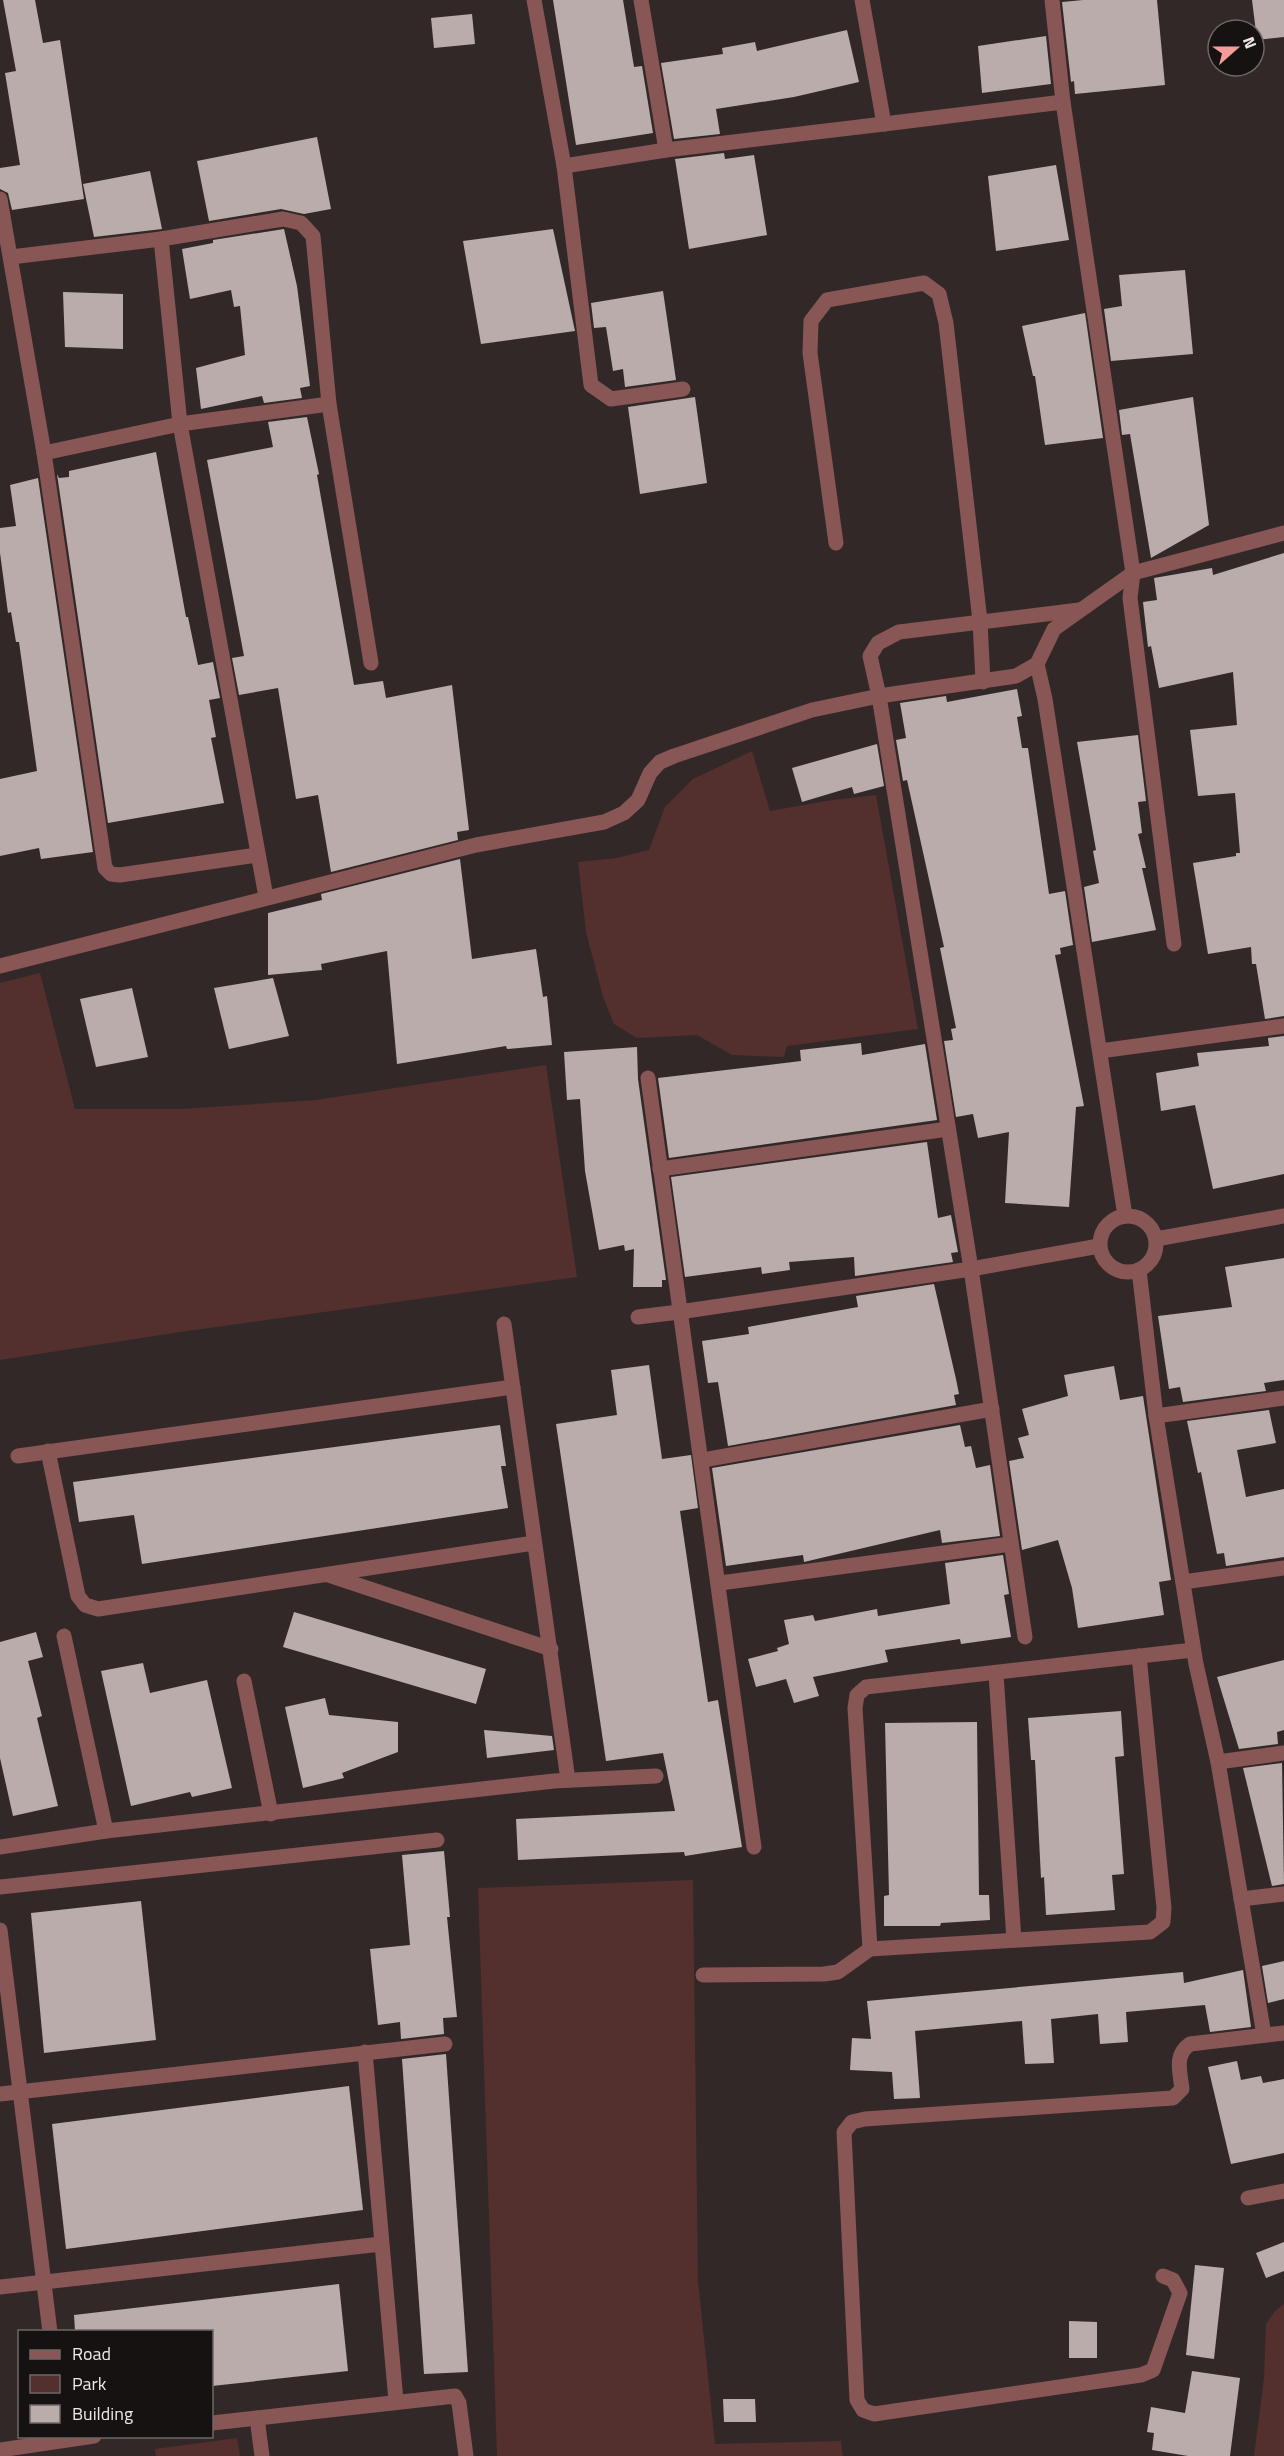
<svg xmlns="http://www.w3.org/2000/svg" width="1284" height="2456" font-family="'Titillium Web',sans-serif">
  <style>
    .green { fill: #532f2e }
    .building { fill: #baacab }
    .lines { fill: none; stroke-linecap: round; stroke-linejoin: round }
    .service { stroke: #875655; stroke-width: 15 }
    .minor { stroke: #875655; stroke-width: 15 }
  </style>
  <rect width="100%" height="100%" fill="#332828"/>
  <!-- green -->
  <g class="green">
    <polygon points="752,751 770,811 832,800 876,795 918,1029 787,1046 784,1057 732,1055 697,1035 637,1038 614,1024 603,997 586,932 578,862 617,858 649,850 665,807 693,779"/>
    <polygon points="40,973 75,1109 180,1109 316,1100 546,1065 577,1277 180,1332 0,1360 0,983"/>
    <polygon points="693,1880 698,2281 715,2444 841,2441 843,2456 497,2456 478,1888"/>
    <polygon points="1284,2304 1284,2456 1254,2456 1264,2378 1266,2324 1275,2311"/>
    <polygon points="237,2438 240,2456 156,2456 155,2449"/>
  </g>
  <!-- building -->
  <g class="building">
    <polygon points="3,0 35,0 43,43 60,40 84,199 12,210 8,193 0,189 0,168 20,165 5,73 16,71"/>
    <polygon points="553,0 623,0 634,67 642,66 653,133 576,145"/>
    <polygon points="1083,0 1157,0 1165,85 1075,94 1074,81 1071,82 1062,2"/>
    <polygon points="1252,0 1284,0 1284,37 1257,40"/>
    <polygon points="472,14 475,44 434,48 431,18"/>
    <polygon points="847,30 859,82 794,97 716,109 720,134 674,139 661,63 723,54 722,48 755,42 757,51"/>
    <polygon points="1046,36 1051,84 982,93 978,46"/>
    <polygon points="317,137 331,209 304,214 281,209 209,221 197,161"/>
    <polygon points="724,153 725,159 754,155 767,235 689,249 675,159"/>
    <polygon points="1056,165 1069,240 996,251 988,176"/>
    <polygon points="150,171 162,229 94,237 83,184"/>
    <polygon points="284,229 297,286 310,386 300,388 302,398 264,403 262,396 201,409 196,368 245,355 240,306 234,307 231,290 190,299 182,249 213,243 213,240"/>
    <polygon points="553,229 575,331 481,344 463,241"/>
    <polygon points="1185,270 1193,354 1111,361 1104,309 1122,306 1119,275"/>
    <polygon points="663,291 676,380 625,387 623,369 613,371 606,327 594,328 591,303"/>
    <polygon points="63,292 123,294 123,349 65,347"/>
    <polygon points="1085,313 1103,438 1045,445 1035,376 1033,376 1022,326"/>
    <polygon points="695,397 707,483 640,494 628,407"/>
    <polygon points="1193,397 1209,525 1151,558 1130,434 1122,435 1119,410"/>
    <polygon points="307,417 319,474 317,475 354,685 383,681 386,698 452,685 469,830 457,832 458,840 331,872 318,795 296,799 278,688 239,695 232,658 244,656 207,460 273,447 268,422"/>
    <polygon points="156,452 186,617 188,617 198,665 213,662 220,698 209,700 216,737 211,738 224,803 108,823 57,474 59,478 69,477 69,471"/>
    <polygon points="38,478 93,852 41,859 39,848 0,856 0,779 37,771 19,642 16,642 11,612 8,613 0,553 0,528 16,526 10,485"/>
    <polygon points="1284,553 1284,1016 1265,1019 1256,964 1252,964 1251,947 1208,954 1193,863 1236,856 1236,853 1240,853 1235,793 1198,796 1190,730 1237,725 1233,672 1159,688 1151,646 1148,647 1143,602 1157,600 1154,578 1212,568 1213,575"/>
    <polygon points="1017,689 1022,716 1017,717 1022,748 1028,748 1049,894 1065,891 1073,945 1060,948 1061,954 1055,955 1084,1106 1076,1107 1069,1207 1005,1203 1009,1132 978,1138 973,1114 956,1117 944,1041 953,1040 951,1029 956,1028 940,948 944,947 907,780 903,781 896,740 906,738 900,703 946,696 947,702"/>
    <polygon points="1138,735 1146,801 1138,802 1142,833 1138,834 1146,868 1142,868 1156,930 1092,942 1084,887 1099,883 1093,851 1096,850 1077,742"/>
    <polygon points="877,744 884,786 854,794 852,787 802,802 792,768"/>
    <polygon points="460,859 472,959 536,949 543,997 547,996 552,1045 507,1049 506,1046 397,1064 387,951 321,964 322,970 268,975 268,913 322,900 321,894"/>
    <polygon points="273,978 289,1036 229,1049 214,988"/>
    <polygon points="132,988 148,1057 96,1067 80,999"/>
    <polygon points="1284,1036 1284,1174 1213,1189 1195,1105 1161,1111 1156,1073 1199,1066 1197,1053 1269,1046 1268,1038"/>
    <polygon points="861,1043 862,1055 925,1044 937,1120 669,1158 658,1078 801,1061 800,1050"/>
    <polygon points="637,1047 638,1079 666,1280 662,1280 662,1287 633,1287 634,1249 625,1251 624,1245 599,1250 585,1171 580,1099 567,1100 564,1052"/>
    <polygon points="927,1142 938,1218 951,1215 958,1252 951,1253 953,1262 855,1276 854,1257 789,1262 790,1270 762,1274 761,1267 685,1277 671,1177"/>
    <polygon points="1284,1258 1284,1380 1264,1383 1266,1391 1183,1402 1180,1387 1169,1389 1158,1316 1232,1307 1225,1267"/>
    <polygon points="934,1284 956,1379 959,1394 954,1395 956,1405 728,1446 718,1382 708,1383 702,1341 749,1334 748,1327 858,1307 856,1296"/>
    <polygon points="649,1365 662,1459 691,1455 698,1508 680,1511 708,1702 718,1700 742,1847 685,1856 684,1852 518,1860 516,1819 675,1811 663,1753 606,1761 556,1424 617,1415 611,1370"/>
    <polygon points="1114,1366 1120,1400 1143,1396 1171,1580 1159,1582 1164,1615 1078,1628 1072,1588 1058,1540 1022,1550 1009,1461 1024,1458 1018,1438 1029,1435 1022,1409 1068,1396 1064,1375"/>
    <polygon points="1269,1410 1276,1443 1237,1450 1246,1497 1284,1489 1284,1557 1226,1566 1224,1553 1217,1554 1201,1472 1198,1473 1187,1421"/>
    <polygon points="500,1425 506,1466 501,1466 508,1508 142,1564 134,1515 79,1522 73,1482"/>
    <polygon points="960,1425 965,1447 971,1446 976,1468 990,1465 1000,1536 942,1543 940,1530 804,1562 803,1555 726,1566 712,1468"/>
    <polygon points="1003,1555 1009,1594 1004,1595 1011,1637 961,1644 960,1639 885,1650 888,1662 813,1677 819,1696 794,1703 786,1679 756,1687 748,1659 778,1651 777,1648 789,1644 784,1620 813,1615 815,1621 877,1609 878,1616 950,1604 945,1563"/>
    <polygon points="294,1612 486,1669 476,1704 283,1647"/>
    <polygon points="36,1632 43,1657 28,1661 42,1716 37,1718 58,1806 13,1816 0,1758 0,1642"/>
    <polygon points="1284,1660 1284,1730 1277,1732 1278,1744 1239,1749 1217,1677"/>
    <polygon points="143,1663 150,1693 207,1680 232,1788 192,1797 190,1792 131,1806 101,1671"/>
    <polygon points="325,1698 329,1715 398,1722 398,1752 342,1773 344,1778 303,1788 285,1707"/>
    <polygon points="1121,1711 1124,1756 1115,1757 1124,1874 1112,1875 1115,1910 1046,1915 1044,1877 1041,1878 1035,1760 1031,1760 1028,1718"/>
    <polygon points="977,1722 979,1895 989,1895 990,1920 941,1923 940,1926 884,1926 884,1896 889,1895 885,1723"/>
    <polygon points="484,1730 552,1736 554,1750 487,1758"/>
    <polygon points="1282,1763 1284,1884 1272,1886 1243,1768"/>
    <polygon points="444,1851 450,1917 447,1917 457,2017 443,2018 444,2034 401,2039 400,2022 378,2025 370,1949 410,1945 402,1855"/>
    <polygon points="141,1901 156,2040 44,2053 31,1913"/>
    <polygon points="1284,1961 1284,1999 1268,2003 1262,1966"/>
    <polygon points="1243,1970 1251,2027 1210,2032 1205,2005 1126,2012 1128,2042 1100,2044 1098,2014 1051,2019 1054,2063 1025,2064 1022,2021 915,2031 920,2098 894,2099 892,2072 850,2070 852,2038 871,2039 867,2001 1183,1972 1184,1983"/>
    <polygon points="446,2054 468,2372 424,2374 402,2059"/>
    <polygon points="1237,2061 1241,2080 1261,2076 1263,2083 1284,2079 1284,2153 1231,2164 1208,2067"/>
    <polygon points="349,2086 363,2210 66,2249 52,2124"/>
    <polygon points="1284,2242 1284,2271 1266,2278 1256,2253"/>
    <polygon points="1195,2265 1224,2268 1214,2359 1186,2355"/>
    <polygon points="339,2284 348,2371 212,2386 212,2331 75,2331 74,2315"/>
    <polygon points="1069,2321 1097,2322 1097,2358 1069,2358"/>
    <polygon points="1192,2371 1240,2378 1230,2456 1188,2456 1152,2450 1154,2433 1147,2432 1151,2407 1185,2413"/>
    <polygon points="723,2399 755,2399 756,2422 724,2422"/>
  </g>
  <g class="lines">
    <!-- service -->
    <g class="service">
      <polyline points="836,543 810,353 811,321 827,300 924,283 939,294 946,323 980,621 983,682"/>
      <polyline points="879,696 870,656 878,643 899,632 1079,610"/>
      <polyline points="638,1317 679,1312"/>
    </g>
    <!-- minor -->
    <g class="minor">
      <polyline points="534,0 564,166 666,150 884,124"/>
      <polyline points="641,0 666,150"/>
      <polyline points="862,0 884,124 1063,102"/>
      <polyline points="1052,0 1063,102 1133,573 1130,598 1174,944"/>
      <polyline points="564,166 591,385 611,399 683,389"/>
      <polyline points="0,199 44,453 180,424 266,897"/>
      <polyline points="161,239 180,424 329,404"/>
      <polyline points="11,257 161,239 283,219 301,223 313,236 329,404 371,663"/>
      <polyline points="44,453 105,868 111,874 120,875 257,855"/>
      <polyline points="1037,664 1045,699 1125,1216"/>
      <polyline points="879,696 971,1269 1025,1637"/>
      <polyline points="0,966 476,845 604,822 624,813 638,800 650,773 660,762 674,756 812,710 879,696 1016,676 1037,664 1054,629 1133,573 1284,533"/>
      <polyline points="1100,1051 1284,1026"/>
      <path d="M648,1078C682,1334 721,1590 754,1847"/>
      <polyline points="660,1169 948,1129"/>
      <circle cx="1128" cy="1244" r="28"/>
      <polyline points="1156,1239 1284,1216"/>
      <polyline points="1139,1270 1156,1416 1196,1664 1218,1762 1264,2035"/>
      <polyline points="679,1312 971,1269 1099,1246"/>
      <polyline points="504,1324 568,1780"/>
      <polyline points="1156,1416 1284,1398"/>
      <polyline points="48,1451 78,1596 85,1605 98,1609 534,1543"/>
      <polyline points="18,1456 513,1387"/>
      <polyline points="703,1460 992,1409"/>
      <polyline points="328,1575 551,1649"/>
      <polyline points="1183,1582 1284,1568"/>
      <polyline points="720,1583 1011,1544"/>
      <polyline points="64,1636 106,1831"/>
      <polyline points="996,1674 1014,1940"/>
      <polyline points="244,1681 271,1814"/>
      <polyline points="1218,1762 1284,1753"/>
      <polyline points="0,1847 106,1831 554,1781 656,1776"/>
      <polyline points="0,1887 437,1840"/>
      <polyline points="1241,1899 1284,1894"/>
      <polyline points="0,1930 50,2332"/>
      <polyline points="870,1949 855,1708 857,1695 866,1687 1193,1650"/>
      <polyline points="703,1975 824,1974 838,1972 870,1949 1150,1932 1163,1922 1164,1908 1139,1656"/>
      <polyline points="365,2052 396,2401"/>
      <polyline points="0,2094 445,2044"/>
      <polyline points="1248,2198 1284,2191"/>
      <path d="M1163,2276L1173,2280L1180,2293L1153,2370L1141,2375L874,2414L863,2410L857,2400L844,2132L852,2122L865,2119L1173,2098L1182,2089C1180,2071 1174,2055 1190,2044L1284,2033"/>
      <polyline points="0,2287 381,2244"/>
      <polyline points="257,2418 262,2456"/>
      <polyline points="212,2423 455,2396 459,2403 466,2456"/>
      <polyline points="0,2450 94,2436"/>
    </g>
  </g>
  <!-- legend -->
  <rect x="18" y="2330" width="195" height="108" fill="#171212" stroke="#6d6767" stroke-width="1.5"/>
  <rect x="30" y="2350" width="30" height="9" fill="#875655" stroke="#6d6767" stroke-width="1.5"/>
  <text x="72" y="2360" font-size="18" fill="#eee7e7">Road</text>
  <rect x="30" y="2375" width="30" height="18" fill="#532f2e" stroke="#6d6767" stroke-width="1.5"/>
  <text x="72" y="2390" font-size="18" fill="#eee7e7">Park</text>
  <rect x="30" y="2405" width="30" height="18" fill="#baacab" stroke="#6d6767" stroke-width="1.5"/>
  <text x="72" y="2420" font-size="18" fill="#eee7e7">Building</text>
  <!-- north arrow -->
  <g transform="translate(1236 48) rotate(69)"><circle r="28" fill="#171212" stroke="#6d6767" stroke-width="1.5"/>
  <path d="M0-4.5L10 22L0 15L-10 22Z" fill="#f59b9a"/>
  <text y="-9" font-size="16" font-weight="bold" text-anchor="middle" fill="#eee7e7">N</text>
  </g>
</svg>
